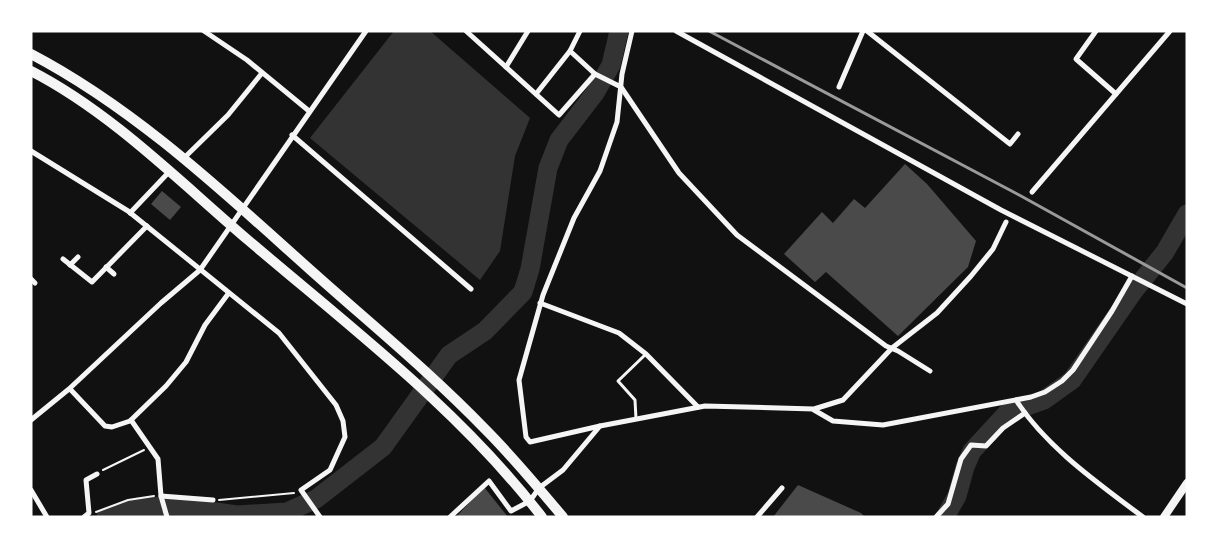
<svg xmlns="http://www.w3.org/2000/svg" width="1218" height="548" font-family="'Roboto Condensed',sans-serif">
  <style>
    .water { fill: #333 }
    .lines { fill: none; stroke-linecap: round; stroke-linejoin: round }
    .river { stroke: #333; stroke-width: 19 }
    .building { fill: #4a4a4a }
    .path { stroke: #f5f5f5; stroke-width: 2 }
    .service { stroke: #f5f5f5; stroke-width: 3 }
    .minor { stroke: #f5f5f5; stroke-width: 5 }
    .tertiary { stroke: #f5f5f5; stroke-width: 8 }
    .trunk { stroke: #f5f5f5; stroke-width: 10 }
    .rail { stroke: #9a9a9a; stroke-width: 3 }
  </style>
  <rect width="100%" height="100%" fill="#111"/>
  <!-- water -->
  <polygon class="water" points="394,31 430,31 530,118 515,156 500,251 480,280 310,138"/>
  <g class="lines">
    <!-- river -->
    <g class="river">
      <polyline points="106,517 137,507 174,506 237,515 287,512 316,499 383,447 449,355 485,331 523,292 530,269 548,168 559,140 595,93 611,65 619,31"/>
      <polyline points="945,517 957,496 965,467 972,451 1007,413 1044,400 1072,380 1133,292 1165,252 1187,214"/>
    </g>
  </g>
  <!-- building -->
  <g class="building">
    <polygon points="905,164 927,184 976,241 968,267 898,336 826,272 815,282 784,254 822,212 833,223 854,199 865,208"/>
    <polygon points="162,191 181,207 170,220 151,204"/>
    <polygon points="798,485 861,513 865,517 773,517"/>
    <polygon points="484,487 508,517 456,517"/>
  </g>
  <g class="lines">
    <!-- path -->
    <g class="path">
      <polyline points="103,470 144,450"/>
      <polyline points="219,500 294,493"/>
      <polyline points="96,512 128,500 154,496"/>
    </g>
    <!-- service -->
    <polyline class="service" points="636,419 635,400 618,381 646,354"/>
    <!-- minor -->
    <g class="minor">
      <polyline points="204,31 247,60 309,111"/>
      <polyline points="466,31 559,115 595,74 621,87 679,173 737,235 886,346 898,351 930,371"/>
      <polyline points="676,31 1001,210 1187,304"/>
      <polyline points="867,31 1010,144 1018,134"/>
      <polyline points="1096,31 1076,59 1116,94"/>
      <polyline points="570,51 595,74"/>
      <polyline points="506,67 528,31"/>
      <polyline points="839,87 863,31"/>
      <polyline points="536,94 570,51 580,31"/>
      <polyline points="292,135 471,289"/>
      <polyline points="31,151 128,211 279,333 336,405 343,421 345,437 330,470 301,490 320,517"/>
      <polyline points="183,159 228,115 262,73"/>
      <polyline points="1032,192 1170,31"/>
      <polyline points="130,213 169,172"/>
      <polyline points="63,259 92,282 147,226"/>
      <polyline points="70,265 78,257"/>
      <polyline points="106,267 114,274"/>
      <polyline points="31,279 35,283"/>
      <polyline points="540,303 619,333 646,354 698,407"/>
      <polyline points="70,389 105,426 112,427 130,421 166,386 186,362 205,325 228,294"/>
      <path d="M1016,400C1046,447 1098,483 1143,517"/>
      <polyline points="814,410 833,421 883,425 1031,397 1045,392 1062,381 1073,370 1112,311 1132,276"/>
      <polyline points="31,420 69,389 161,303 200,270 366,31"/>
      <polyline points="131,420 158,459 161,496 167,517"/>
      <polyline points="600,426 530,442 526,437 519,380 543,295 574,218 600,171 617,122 622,74 632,31"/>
      <polyline points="31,490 47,517"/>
      <polyline points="161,496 213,500"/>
      <polyline points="84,517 89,513 86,480 97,474"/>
      <polyline points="450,517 489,481 511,511 530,501 539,488 563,470 600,426 705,406 814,409 843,400 892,348 937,313 971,276 993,249 1006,222"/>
      <polyline points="757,517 782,488"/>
      <polyline points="936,517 948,504 961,459 971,445 986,446 1003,428 1025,413"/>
    </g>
    <!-- tertiary -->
    <polyline class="tertiary" points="1164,517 1187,483"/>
    <!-- trunk -->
    <g class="trunk">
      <path d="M31,54C134,108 220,189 306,266C366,320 429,371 485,429C513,457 538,487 563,517"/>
      <path d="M31,71C111,112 180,182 248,240C350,327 460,410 542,517"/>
    </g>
    <!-- rail -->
    <polyline class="rail" points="709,31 1021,196 1187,288"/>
  </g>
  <!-- border -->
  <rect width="1218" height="548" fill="none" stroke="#ffffff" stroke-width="65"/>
</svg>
